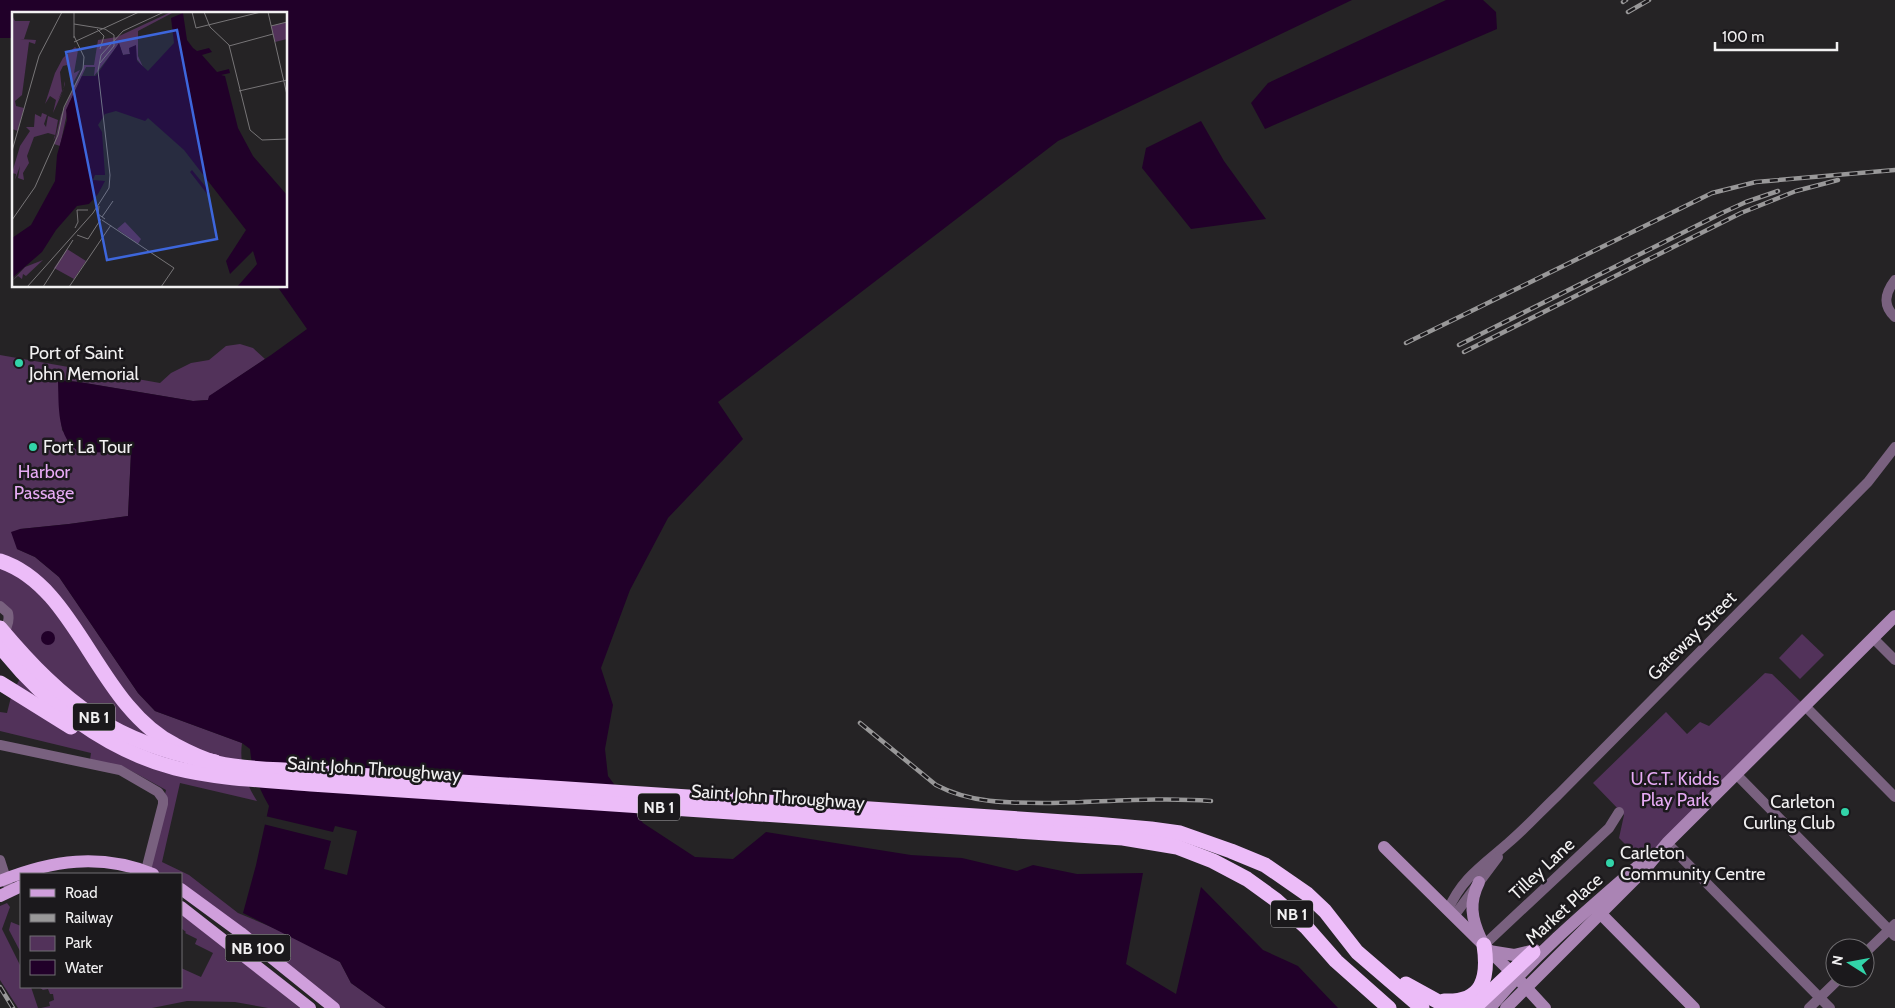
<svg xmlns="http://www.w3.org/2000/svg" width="1895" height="1008" font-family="Cabin,sans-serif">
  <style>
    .green { fill: #52325a }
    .water { fill: #210029 }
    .pier { fill: #252325 }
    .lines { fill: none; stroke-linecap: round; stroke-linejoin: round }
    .street { stroke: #79617f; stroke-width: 10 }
    .secondary { stroke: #aa84b4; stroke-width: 12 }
    .primary { stroke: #d09fdc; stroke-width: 12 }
    .highway { stroke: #ecbcf8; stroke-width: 15 }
    .rail-casing { stroke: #999899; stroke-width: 4.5 }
    .rail { stroke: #1b191c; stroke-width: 2.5; stroke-dasharray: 8; stroke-linecap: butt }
    .highway-bridge { stroke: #ecbcf8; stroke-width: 15 }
    .poi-dot { fill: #32d4a9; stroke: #1b191c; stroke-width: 2 }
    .labels { text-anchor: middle; stroke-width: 5; stroke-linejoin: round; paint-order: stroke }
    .shield { fill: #1b191c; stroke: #b2b0b2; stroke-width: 1 }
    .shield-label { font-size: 16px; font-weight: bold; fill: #f2f1f2 }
    .poi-label { font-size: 18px; fill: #f2f1f2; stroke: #1b191c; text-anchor: start }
    .park-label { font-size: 18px; fill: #e6aaf4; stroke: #1b191c }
    .street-label { font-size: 18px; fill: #f2f1f2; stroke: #1b191c }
    .inset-road { fill: none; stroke: #777577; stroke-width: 1 }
    .view { fill: #3d66dc; fill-opacity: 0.15; stroke: #3d66dc; stroke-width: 2.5 }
    .inset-edge { fill: none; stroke: #f2f1f2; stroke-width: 2.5 }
  </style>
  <rect width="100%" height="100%" fill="#252325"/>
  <!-- green -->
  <g class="green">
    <path d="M240,344L253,348L265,359L210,396L208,400L193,401L79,382L58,380L62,430L81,452H131L128,516L69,524L20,529L17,549L35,557L59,577L138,693L155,711L242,743C239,764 246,784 257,801L180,783L162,862L189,875L238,913L283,932L340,962L351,983L386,1008H334L181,889V874H153L146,871L166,790L126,768L90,760L91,753L0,731V712L7,713L12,693L22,675L18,640L8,625L0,606V355L160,383L171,373L191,363L209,360L226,346Z"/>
    <polygon points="1802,634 1824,655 1800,679 1779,658"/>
    <polygon points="1765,673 1772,674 1805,706 1660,849 1643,862 1619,838 1624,815 1593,783 1666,712 1687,734 1700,722 1709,726"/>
    <polygon points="7,903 10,907 2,929 21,967 21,987 31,987 38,1008 18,1008 0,980 0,906"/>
    <polygon points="181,913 300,1008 268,1008 235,1002 187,1001 152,1008 41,1008 50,1006 49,1002 54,1000 53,994 50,994 48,989 43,990 39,987 181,987 181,968 201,977 213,953 195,944 197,939 185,933 186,932 181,928"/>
    <polygon points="11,922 21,926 21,953 9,930"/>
  </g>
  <!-- water -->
  <g class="water">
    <path d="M0,0H1352L1058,141L718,402L743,439L668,518L630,590L601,668L613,705L605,749L608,776L643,823L695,857L733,859L766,832L911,855L962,858L1017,871L1033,865L1077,874L1143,873L1126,964L1176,994L1201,887L1263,950L1298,966L1338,1008H386L351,983L340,962L243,913L256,865L269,806C258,787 252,771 250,749L242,743L155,711L138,693L59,577L35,557L17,549L11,532L20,529L69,524L128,516L131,453L80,452C56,439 59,405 58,380L79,382L193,401L208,400L209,396L271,355L307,329L277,286H286V14H14V38H0Z"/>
    <polygon points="1446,0 1483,0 1496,12 1497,29 1265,129 1251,103 1268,83"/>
    <polygon points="1201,121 1224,161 1266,219 1191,229 1142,168 1146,148"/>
    <circle cx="48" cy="638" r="7"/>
  </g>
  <!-- pier -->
  <polygon class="pier" points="265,816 333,832 335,826 357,831 347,875 324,869 331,841 263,824"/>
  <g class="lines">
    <!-- street -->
    <g class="street">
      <path d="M1895,280C1885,293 1882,305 1895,317"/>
      <path d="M0,606L8,613C10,622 7,629 1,636"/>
      <polyline points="1873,638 1895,660"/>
      <polyline points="1805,706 1895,797"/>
      <polyline points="0,745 120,770 158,792 163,799 163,804 145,874"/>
      <polyline points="1736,774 1895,936"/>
      <polyline points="1667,843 1830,1008"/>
      <polyline points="0,860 8,885"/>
      <path d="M1448,910C1462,878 1482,866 1507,844C1525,829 1541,811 1558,795L1868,482L1895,447"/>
      <polyline points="1454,916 1498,857"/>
      <polyline points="1484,945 1609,828 1619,812"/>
      <polyline points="1865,953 1895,924"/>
      <polyline points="1809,1008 1840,978"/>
    </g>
    <!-- secondary -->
    <g class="secondary">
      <polyline points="1384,847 1512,973"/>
      <path d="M1479,882C1469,902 1471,918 1481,939"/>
      <polyline points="1596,909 1694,1008"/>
      <polyline points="1489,951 1514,955 1535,950"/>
      <polyline points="1521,982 1545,1008"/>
      <path d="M1490,1008C1534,955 1586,911 1638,866"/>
      <polyline points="1506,1008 1647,867 1667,843 1895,616"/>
    </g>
    <!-- primary -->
    <g class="primary">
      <path d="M0,881C52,860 100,853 153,874"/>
      <polyline points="181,889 241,933 334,1008"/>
      <polyline points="0,896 21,886"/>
      <polyline points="181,907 310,1008"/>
    </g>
    <!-- highway -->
    <g class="highway">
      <path d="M0,561C78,586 97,706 175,745C188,752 203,759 217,763C245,770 282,769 312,772L1095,824L1151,829L1180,833L1231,851L1265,865L1307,894L1325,911L1357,952L1422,1008"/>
      <path d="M0,646C43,702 106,750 175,768C219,779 266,780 311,784L1123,838L1177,847L1213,861L1247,879L1276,900L1307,928L1336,961L1389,1008"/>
      <polyline points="0,683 71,727"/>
      <polyline points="1406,984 1446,1006 1459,1008"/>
      <path d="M1444,1001C1483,1003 1489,978 1484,945"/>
      <polyline points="1465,1008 1479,1003 1533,952"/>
    </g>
    <!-- rail casing -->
    <g class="rail-casing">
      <g id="rail">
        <polyline points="1623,2 1626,0"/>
        <polyline points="1628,12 1649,0"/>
        <polyline points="1406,343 1712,193 1756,182 1895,170"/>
        <polyline points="1459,345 1722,213 1746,202 1778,191"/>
        <polyline points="1464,352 1741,213 1796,191 1838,180"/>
        <path d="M860,723L936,785C972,804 1011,803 1051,803C1105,802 1158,797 1211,801"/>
        <polyline points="0,987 13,1008"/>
      </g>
    </g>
    <!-- rail -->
    <use href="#rail" class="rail"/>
    <!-- highway-bridge -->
    <path class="highway-bridge" d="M0,628C64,704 115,744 215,762"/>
  </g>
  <!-- markers -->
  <g class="poi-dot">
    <circle cx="19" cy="363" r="5"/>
    <circle cx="33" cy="447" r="5"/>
    <circle cx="1845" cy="812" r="5"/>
    <circle cx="1610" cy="863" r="5"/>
  </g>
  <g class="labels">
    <!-- shield labels -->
    <g class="shield">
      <rect x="73" y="703.5" width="42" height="27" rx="4"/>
      <rect x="638" y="793.5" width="42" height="27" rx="4"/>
      <rect x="1271" y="900.5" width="42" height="27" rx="4"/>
      <rect x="225.5" y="934.5" width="65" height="27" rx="4"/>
    </g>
    <g class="shield-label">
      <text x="94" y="723">NB 1</text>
      <text x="659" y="813">NB 1</text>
      <text x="1292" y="920">NB 1</text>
      <text x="258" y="954">NB 100</text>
    </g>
    <!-- poi labels -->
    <g class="poi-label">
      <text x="29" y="359">Port of Saint<tspan x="29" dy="21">John Memorial</tspan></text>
      <text x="43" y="453">Fort La Tour</text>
      <text x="1835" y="808" text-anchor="end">Carleton<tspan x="1835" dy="21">Curling Club</tspan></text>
      <text x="1620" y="859">Carleton<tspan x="1620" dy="21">Community Centre</tspan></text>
    </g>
    <!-- park labels -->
    <g class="park-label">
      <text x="44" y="478">Harbor<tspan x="44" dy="21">Passage</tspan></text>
      <text x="1675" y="785">U.C.T. Kidds<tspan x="1675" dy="21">Play Park</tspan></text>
    </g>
    <!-- street labels -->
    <g class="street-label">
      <text transform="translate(1692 636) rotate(-45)" y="6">Gateway Street</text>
      <text transform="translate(374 769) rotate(4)" y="6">Saint John Throughway</text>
      <text transform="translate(778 797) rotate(4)" y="6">Saint John Throughway</text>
      <text transform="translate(1542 869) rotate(-43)" y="6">Tilley Lane</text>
      <text transform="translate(1564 909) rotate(-42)" y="6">Market Place</text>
    </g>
  </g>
  <!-- overview -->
  <g transform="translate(12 12)">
    <rect width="275" height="275" fill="#252325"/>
    <path d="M159,0H162L126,19V44L131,55L117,37L118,42L111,43L107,32L82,64L83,55H74L57,92L48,134L42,132L49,103L72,53H82L86,28L105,25ZM0,3L3,9H18L12,27H8L24,28L23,32L17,30L10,83L3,89L4,94L12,96L6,119L0,117ZM275,10V27L263,30L259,14ZM63,35L66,38L62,61L68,58L59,75L58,59L55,53L51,54L48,60L50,79L46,88L51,79L53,69V72L50,81L41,101L44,88L38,84L33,92L43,61L51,46ZM30,101L35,103L32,112L34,115L36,104L46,108L43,125L41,129L43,123L36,121L22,125L15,144L17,151L11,161L12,168L6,166L8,154L3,168L4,162L0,161L8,134L18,119L14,115H22L23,102L29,105ZM113,210L129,227L126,232L105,217ZM55,237L74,249L62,267L42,256ZM31,248L14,264L11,262L10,267L6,264L0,269L13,255Z" fill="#52325a"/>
    <path d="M171,1L175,28L181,36L185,39L197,36L200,40L190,43L205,60L217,57L218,61L209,63L213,64L226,116L241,144L275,183V275H225L245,252L241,239L218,262L214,249L234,218L172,138L136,106L133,109L104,99L93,102L86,113L90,120L93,163H83L81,168L93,169L86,182L77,192L65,194L44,218L30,240L0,266V226L19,213L43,169L45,143L55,108L54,98L70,64H84L107,31L111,43L118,42L117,36L124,33L125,49L136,59L162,31L159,6ZM180,158L198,180L196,183L178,160Z" fill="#210029"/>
    <path class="inset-road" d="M180,0L184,16L249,0M192,0L198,15L217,33L238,118L250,128L275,127M256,0L275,83M62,12L93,17L102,23V34L88,51M259,14L275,10M85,17L92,24L88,37M62,26V0M62,30L127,0M217,34L261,22M227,79L275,68M0,139L27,44L50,0M87,194L86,202L93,207M90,205L101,189M0,208L23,175L46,123L52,95L71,57L72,45L62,24M90,208L162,256L149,275M63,216L66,210L65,198H76M65,223L76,227L89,207M15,275L81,201L97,176L98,163L86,59L89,43L111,19L152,0M31,275L61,228M57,275L99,213"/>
    <path class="view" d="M165,18L205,227L95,248L54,40Z"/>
    <rect width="275" height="275" class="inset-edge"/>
  </g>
  <!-- legend -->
  <rect x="20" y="873" width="162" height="115" fill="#1b191c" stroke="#716f72"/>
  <rect x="30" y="889" width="25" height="8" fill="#d09fdc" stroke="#716f72"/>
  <text x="65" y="898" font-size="15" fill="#f2f1f2">Road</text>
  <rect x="30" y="914" width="25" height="8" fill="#999899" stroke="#716f72"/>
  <text x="65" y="923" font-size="15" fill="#f2f1f2">Railway</text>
  <rect x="30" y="936" width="25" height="15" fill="#52325a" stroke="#716f72"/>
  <text x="65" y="948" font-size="15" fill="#f2f1f2">Park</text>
  <rect x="30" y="960" width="25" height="15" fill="#210029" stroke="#716f72"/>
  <text x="65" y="973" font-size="15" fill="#f2f1f2">Water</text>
  <!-- north arrow -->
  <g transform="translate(1850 963) rotate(281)"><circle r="24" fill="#1b191c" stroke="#716f72"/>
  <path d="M0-4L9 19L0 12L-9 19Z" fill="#32d4a9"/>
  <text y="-8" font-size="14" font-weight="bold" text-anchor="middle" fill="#f2f1f2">N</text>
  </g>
  <!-- scale -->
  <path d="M1715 42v8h122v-8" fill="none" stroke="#f2f1f2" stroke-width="2.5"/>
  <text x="1722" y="42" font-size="15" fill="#f2f1f2" stroke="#1b191c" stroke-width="4" paint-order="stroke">100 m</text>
</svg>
